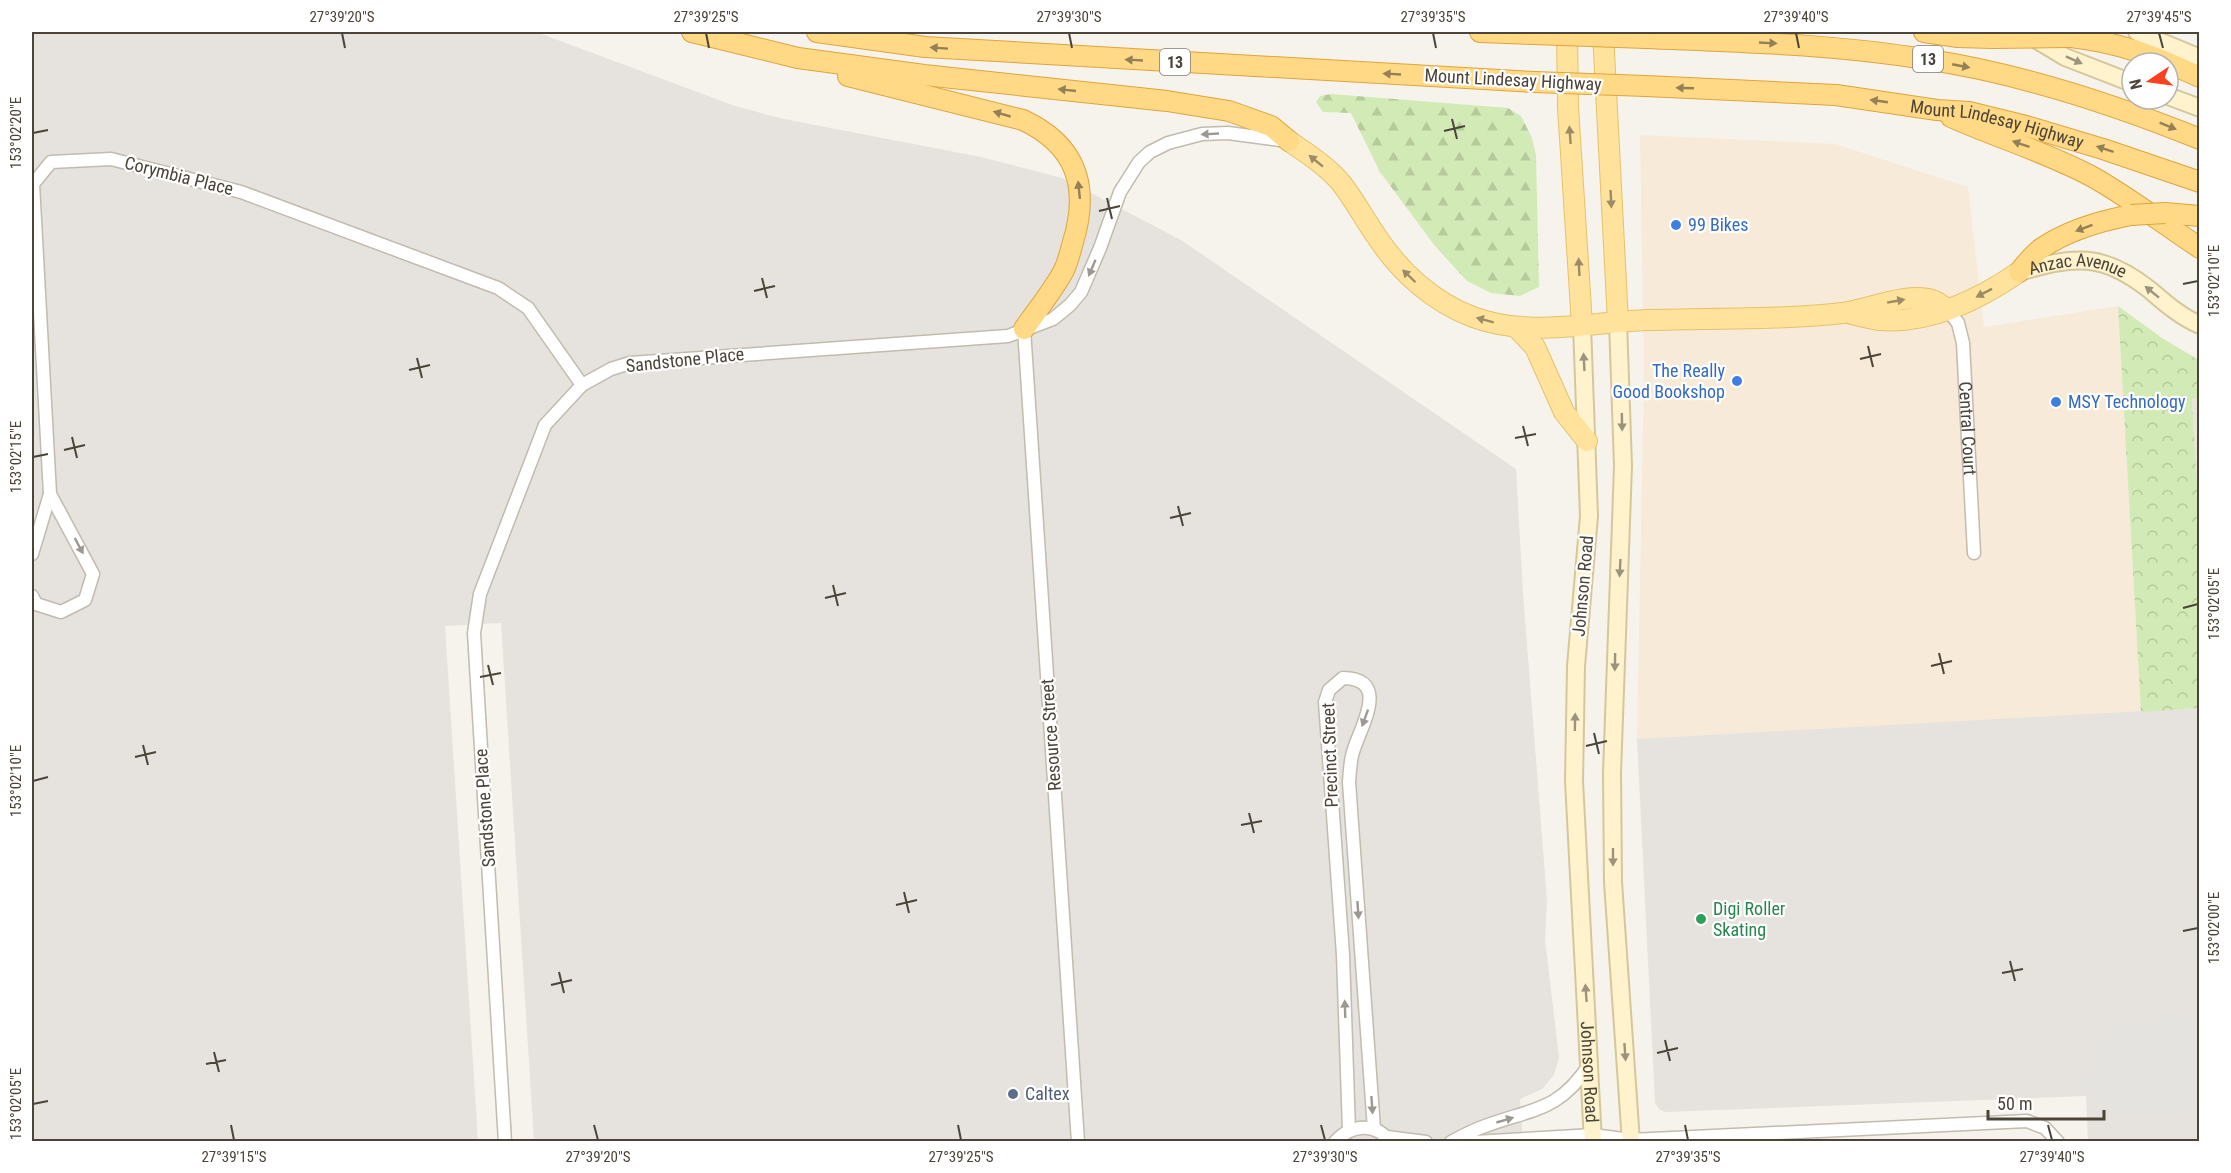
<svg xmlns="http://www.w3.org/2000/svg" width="2231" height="1173" font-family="'Roboto Condensed',sans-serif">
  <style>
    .residential { fill: #eae5da }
    .commercial { fill: #f7ead8 }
    .industrial { fill: #e6e2dd }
    .forest { fill: url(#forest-firs) }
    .park { fill: url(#park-crowns) }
    .parking { fill: #e5e3e0 }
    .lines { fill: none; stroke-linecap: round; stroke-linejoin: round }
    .minor-casing { stroke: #c2bbae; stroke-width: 15 }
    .secondary-casing { stroke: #d6c79b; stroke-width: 20 }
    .primary-casing { stroke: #e6c16a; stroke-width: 22 }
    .trunk-casing { stroke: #e0a43c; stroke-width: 22 }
    .minor { stroke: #fff; stroke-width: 12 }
    .secondary { stroke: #fff3cd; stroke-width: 16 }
    .primary { stroke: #ffe39c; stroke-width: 20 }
    .trunk { stroke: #ffd985; stroke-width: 20 }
    .trunk-bridge-casing { stroke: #e0a43c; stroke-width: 22; stroke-linecap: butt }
    .trunk-bridge { stroke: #ffd985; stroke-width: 20 }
    .oneway { fill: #938057 }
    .oneway2 { fill: #9c937c }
    .oneway3 { fill: #9c9892 }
    .oneway4 { fill: #9c8c66 }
    .ticks { fill: none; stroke: #4b4439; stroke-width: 2 }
    .shop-dot { fill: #3f7fe0; stroke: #fff; stroke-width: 2 }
    .leisure-dot { fill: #2e9e5b; stroke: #fff; stroke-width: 2 }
    .service-dot { fill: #5c6f8a; stroke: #fff; stroke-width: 2 }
    .labels { text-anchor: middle; stroke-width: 4.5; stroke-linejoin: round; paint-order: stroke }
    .shield { fill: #fff; stroke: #817c74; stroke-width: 1.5 }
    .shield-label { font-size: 16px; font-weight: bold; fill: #4b4439 }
    .street-label { font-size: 18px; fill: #4b4439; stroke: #fff }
    .shop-label { font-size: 18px; fill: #366cbe; stroke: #fff; text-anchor: start }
    .leisure-label { font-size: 18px; fill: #27864d; stroke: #fff; text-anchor: start }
    .service-label { font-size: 18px; fill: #4e5e75; stroke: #fff; text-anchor: start }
    .neatline { fill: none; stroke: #4b4439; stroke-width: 2 }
    .ticks-label { font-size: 15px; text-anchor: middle; fill: #4b4439 }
  </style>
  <defs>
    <pattern id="forest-firs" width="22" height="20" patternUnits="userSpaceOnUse" patternTransform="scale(1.5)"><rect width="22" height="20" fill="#d2eab5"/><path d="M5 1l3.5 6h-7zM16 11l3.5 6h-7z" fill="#b6ca9c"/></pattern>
    <pattern id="park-crowns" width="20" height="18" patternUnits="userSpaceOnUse" patternTransform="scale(1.5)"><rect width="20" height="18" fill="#d2eab5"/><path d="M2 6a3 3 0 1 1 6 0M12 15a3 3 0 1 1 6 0" fill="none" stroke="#b6ca9c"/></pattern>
  </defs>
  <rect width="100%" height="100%" fill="#f6f3ec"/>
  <!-- residential -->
  <polygon class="residential" points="2192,398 2199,398 2199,539"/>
  <!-- commercial -->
  <polygon class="commercial" points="1640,135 1835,144 1968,187 1984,327 2118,306 2141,712 1637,739 1644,375"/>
  <!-- industrial -->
  <g class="industrial">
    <polygon points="32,32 536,32 735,106 784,119 981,157 1062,178 1181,240 1516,469 1523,593 1547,900 1545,939 1559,1058 1554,1075 1542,1089 1520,1099 1523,1141 534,1141 501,623 445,626 478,1141 32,1141"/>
    <polygon points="2199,708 2199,1141 2088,1141 2086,1096 1665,1112 1659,1109 1655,1103 1637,739"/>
  </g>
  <!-- forest -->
  <polygon class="forest" points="1331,94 1508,108 1521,116 1532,138 1536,155 1539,287 1520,296 1491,293 1467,281 1435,246 1380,172 1351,113 1323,112 1316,102 1320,96"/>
  <!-- park -->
  <polygon class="park" points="2118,306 2162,338 2199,360 2199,398 2192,399 2200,539 2199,708 2141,712"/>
  <!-- parking -->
  <polygon class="parking" points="2191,1018 2198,1030 2200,1099 2189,1109 2112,1113 2082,1088 2110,1022"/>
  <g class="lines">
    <!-- minor casing -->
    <g class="minor-casing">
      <g id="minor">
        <path id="s1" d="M1947,309L1958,323L1963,343L1974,553"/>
        <polyline points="1024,329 1078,1142"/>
        <polyline points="32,554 50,494 33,184 51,162 111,159 241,192 498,288 528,308 582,385"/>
        <polyline points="32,596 36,604 61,612 85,600 93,574 50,494"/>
        <path d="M1349,1130L1343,955L1325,702L1329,690L1343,678C1390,679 1362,724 1354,749C1350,759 1350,771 1349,782L1374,1129"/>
        <polyline points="1387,1137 1426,1142"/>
        <polyline points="505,1142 474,633 480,594 545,425 582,385 611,369 630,363 1008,336 1053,319 1070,305 1081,292 1100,248 1120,192 1139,162 1150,152 1168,143 1202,134 1228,133 1288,141"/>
        <path d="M1335,1142C1351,1124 1376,1122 1390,1142"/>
        <path d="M1451,1142C1462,1136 1473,1130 1485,1126C1534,1108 1558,1112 1590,1064"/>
        <polyline points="1475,1142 1593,1135 1631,1140 2027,1121 2045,1128 2058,1142"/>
      </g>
    </g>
    <!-- secondary casing -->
    <g class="secondary-casing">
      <g id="secondary">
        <polyline points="2137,32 2200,58"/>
        <polyline points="2032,37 2065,57 2132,83"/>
        <polyline points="2168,96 2200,108"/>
        <path id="s2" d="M2019,272C2075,256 2102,252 2150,290C2165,303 2181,317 2200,325"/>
        <polyline points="1618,322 1623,466 1612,773 1613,882 1631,1142"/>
        <path id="s3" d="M1582,325L1589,516L1576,666L1574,781L1593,1142"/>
      </g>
    </g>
    <!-- primary casing -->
    <g class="primary-casing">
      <g id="primary">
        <polyline points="1567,32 1568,107 1582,325"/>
        <polyline points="1603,32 1618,322"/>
        <path d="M1289,141C1308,154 1328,167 1342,184C1355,201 1365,220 1377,237C1400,272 1433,302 1473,317C1529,338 1590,322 1648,320C1713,318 1778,320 1843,313C1867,310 1908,292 1932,300C1937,301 1942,306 1947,309"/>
        <path d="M1852,314C1861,316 1871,319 1880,320C1929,324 1980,299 2019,272"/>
        <polyline points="1516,327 1535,347 1564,412 1587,441"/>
      </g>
    </g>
    <!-- trunk casing -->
    <g class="trunk-casing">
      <g id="trunk">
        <polyline points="692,32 798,58 924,75 1167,101 1229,111 1271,126 1289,141"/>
        <polyline points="817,32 925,47 1534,82"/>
        <polyline points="1480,32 1534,34"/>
        <polyline points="1924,32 1958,37 1992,38"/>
        <path d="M2071,37C2105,41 2136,49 2168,63"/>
        <path d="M1646,38C1739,42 1832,44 1924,59C2019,73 2111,103 2200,139"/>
        <polyline points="2168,63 2200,77"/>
        <path d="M848,76L1023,120C1076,145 1090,186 1073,242C1070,252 1068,263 1063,272C1052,292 1037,310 1024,329"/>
        <path id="s4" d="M1646,86L1836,95L1937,110L1969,112L2026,126L2103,149L2200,182"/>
        <path d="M1951,117C1998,138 2046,152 2091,176C2129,197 2163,224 2200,248"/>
        <polyline points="2165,213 2200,216"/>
        <path d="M2019,272C2026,264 2033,254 2042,248C2068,230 2100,221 2131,215"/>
      </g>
    </g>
    <!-- minor -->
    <use href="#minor" class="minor"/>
    <!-- secondary -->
    <use href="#secondary" class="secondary"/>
    <!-- primary -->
    <use href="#primary" class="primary"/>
    <!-- trunk -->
    <use href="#trunk" class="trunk"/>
    <!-- trunk-bridge casing -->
    <g class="trunk-bridge-casing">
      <g id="trunk-bridge">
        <polyline points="1534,34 1646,38"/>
        <polyline points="1992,38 2071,37"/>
        <polyline points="1534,82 1646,86"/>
        <polyline points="2131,215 2165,213"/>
      </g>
    </g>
    <!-- trunk-bridge -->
    <use href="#trunk-bridge" class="trunk-bridge"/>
  </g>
  <!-- one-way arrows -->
  <defs><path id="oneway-solid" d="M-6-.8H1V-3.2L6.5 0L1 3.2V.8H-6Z" transform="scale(1.5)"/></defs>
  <g class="oneway">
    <use href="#oneway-solid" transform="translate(1768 43) rotate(3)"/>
    <use href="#oneway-solid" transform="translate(939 48) rotate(-176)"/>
    <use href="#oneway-solid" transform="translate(1134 60) rotate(-177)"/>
    <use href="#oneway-solid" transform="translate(1961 66) rotate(11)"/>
    <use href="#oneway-solid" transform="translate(1392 74) rotate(-177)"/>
    <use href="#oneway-solid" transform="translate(1685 88) rotate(-178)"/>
    <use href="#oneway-solid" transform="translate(1067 90) rotate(-174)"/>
    <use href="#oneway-solid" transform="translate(1879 101) rotate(-172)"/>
    <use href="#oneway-solid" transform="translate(1002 114) rotate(-164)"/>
    <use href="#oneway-solid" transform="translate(2168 126) rotate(22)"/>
    <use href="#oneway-solid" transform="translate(2021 144) rotate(-161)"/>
    <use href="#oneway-solid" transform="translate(2105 149) rotate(-162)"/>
    <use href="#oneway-solid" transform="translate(1079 190) rotate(-96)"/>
    <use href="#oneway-solid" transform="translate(2084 228) rotate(159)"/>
  </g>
  <g class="oneway2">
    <use href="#oneway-solid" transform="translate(2074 60) rotate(24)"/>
    <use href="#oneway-solid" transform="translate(2152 292) rotate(-141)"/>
    <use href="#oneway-solid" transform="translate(1584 362) rotate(-93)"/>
    <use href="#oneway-solid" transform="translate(1622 422) rotate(89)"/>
    <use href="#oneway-solid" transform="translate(1620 568) rotate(93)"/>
    <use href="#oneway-solid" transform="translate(1615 662) rotate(91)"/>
    <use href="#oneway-solid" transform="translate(1575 722) rotate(-89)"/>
    <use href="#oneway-solid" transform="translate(1613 857) rotate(90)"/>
    <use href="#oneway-solid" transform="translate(1586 993) rotate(-94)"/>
    <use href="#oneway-solid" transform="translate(1625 1052) rotate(86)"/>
  </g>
  <g class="oneway3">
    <use href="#oneway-solid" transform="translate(1210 134) rotate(177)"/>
    <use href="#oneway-solid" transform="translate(1092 268) rotate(113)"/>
    <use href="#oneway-solid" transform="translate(79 546) rotate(62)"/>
    <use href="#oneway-solid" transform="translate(1365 718) rotate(110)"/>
    <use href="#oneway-solid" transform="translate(1358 910) rotate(86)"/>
    <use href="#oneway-solid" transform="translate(1345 1009) rotate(-92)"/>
    <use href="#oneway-solid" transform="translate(1372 1105) rotate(86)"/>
    <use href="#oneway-solid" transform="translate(1505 1120) rotate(-16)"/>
  </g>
  <g class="oneway4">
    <use href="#oneway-solid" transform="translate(1570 135) rotate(-94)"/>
    <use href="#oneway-solid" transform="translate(1316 161) rotate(-141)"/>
    <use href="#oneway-solid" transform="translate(1611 199) rotate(87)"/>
    <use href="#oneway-solid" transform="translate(1579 267) rotate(-93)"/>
    <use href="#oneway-solid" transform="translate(1409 276) rotate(-136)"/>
    <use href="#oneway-solid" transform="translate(1984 293) rotate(153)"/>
    <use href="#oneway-solid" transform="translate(1896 301) rotate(-10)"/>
    <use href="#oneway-solid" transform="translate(1485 320) rotate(-165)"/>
  </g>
  <!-- ticks -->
  <path class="ticks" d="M342,33L345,48M706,33L709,48M1069,33L1072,48M1433,33L1436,48M1796,33L1799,48M2159,33L2163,48M1452,119L1457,139M1444,131L1465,126M33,133L48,130M1107,198L1112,219M1099,211L1120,206M762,278L767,298M2183,284L2198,281M754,291L775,286M1868,346L1873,367M417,358L422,378M1860,359L1881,354M409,370L430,365M1523,426L1528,446M72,437L77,458M1515,438L1536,434M64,450L85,445M33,457L48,454M1178,506L1183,526M1170,518L1191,513M833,585L838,606M825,598L846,593M2183,608L2198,604M1939,653L1944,674M488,665L493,685M1931,666L1952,661M480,677L501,673M1594,733L1599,754M143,745L148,765M1586,746L1607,741M135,757L156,752M33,781L48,777M1249,813L1254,833M1241,825L1262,821M904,892L909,913M896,905L917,900M2183,931L2198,928M2010,961L2015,981M559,972L564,993M2002,973L2023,969M551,985L572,980M1665,1040L1670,1061M214,1052L219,1072M1657,1053L1678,1048M206,1064L226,1060M33,1104L48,1101M231,1125L234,1140M594,1125L598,1140M958,1125L961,1140M1321,1125L1325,1140M1685,1125L1688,1140M2048,1125L2052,1140"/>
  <!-- markers -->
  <g class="shop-dot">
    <circle cx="1676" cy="225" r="6"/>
    <circle cx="1737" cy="381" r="6"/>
    <circle cx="2056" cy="402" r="6"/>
  </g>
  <circle class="leisure-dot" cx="1701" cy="919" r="6"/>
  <circle class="service-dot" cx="1013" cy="1094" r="6"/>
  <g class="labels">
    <!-- shield labels -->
    <g class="shield">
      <rect x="1913" y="46" width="30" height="26" rx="4.5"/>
      <rect x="1160" y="49" width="30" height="26" rx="4.5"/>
    </g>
    <g class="shield-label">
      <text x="1928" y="65">13</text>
      <text x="1175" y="68">13</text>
    </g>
    <!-- street labels -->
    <g class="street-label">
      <text transform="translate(1513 80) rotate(3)" y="6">Mount Lindesay Highway</text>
      <text dy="6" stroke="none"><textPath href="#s4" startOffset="354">Mount Lindesay Highway</textPath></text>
      <text transform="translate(179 176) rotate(14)" y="6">Corymbia Place</text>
      <text dy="6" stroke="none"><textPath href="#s2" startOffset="60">Anzac Avenue</textPath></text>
      <text transform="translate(685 360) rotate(-6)" y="6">Sandstone Place</text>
      <text dy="6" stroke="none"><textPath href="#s1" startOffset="124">Central Court</textPath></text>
      <text transform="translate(1583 586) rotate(-85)" y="6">Johnson Road</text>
      <text transform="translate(1051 735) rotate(-94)" y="6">Resource Street</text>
      <text transform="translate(1330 755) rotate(-92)" y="6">Precinct Street</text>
      <text transform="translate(485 808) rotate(-94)" y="6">Sandstone Place</text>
      <text dy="6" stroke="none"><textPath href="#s3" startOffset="748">Johnson Road</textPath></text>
    </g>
    <!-- shop labels -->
    <g class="shop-label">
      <text x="1688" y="231">99 Bikes</text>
      <text x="1725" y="377" text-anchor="end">The Really<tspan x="1725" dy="21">Good Bookshop</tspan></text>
      <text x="2068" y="408">MSY Technology</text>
    </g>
    <!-- leisure labels -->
    <g class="leisure-label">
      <text x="1713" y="915">Digi Roller<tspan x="1713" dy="21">Skating</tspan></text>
    </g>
    <!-- service labels -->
    <g class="service-label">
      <text x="1025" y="1100">Caltex</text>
    </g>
  </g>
  <!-- border -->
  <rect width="2231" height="1173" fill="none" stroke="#ffffff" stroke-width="66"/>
  <!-- north arrow -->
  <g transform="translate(2150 81) rotate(257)"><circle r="28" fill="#ffffff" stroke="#b7b4b0" stroke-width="1.5"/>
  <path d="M0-4.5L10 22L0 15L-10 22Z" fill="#fc3f1d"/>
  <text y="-9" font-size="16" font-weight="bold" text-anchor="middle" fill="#4b4439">N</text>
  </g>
  <!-- scale -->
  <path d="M1988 1110v9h116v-9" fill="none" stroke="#4b4439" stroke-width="3"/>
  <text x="1997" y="1110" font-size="18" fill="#4b4439" stroke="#ffffff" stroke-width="4.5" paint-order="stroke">50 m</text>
  <rect x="33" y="33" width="2165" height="1107" class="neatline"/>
  <g class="ticks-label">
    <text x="342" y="22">27°39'20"S</text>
    <text x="706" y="22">27°39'25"S</text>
    <text x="1069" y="22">27°39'30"S</text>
    <text x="1433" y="22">27°39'35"S</text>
    <text x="1796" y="22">27°39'40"S</text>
    <text x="2159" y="22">27°39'45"S</text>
    <text transform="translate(16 133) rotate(-90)" y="5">153°02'20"E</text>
    <text transform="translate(2214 281) rotate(-90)" y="5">153°02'10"E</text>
    <text transform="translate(16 457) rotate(-90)" y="5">153°02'15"E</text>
    <text transform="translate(2214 604) rotate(-90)" y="5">153°02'05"E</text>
    <text transform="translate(16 781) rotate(-90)" y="5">153°02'10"E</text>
    <text transform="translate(2214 928) rotate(-90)" y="5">153°02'00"E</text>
    <text transform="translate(16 1104) rotate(-90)" y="5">153°02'05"E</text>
    <text x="234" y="1162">27°39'15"S</text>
    <text x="598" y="1162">27°39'20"S</text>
    <text x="961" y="1162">27°39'25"S</text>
    <text x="1325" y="1162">27°39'30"S</text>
    <text x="1688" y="1162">27°39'35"S</text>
    <text x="2052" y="1162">27°39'40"S</text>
  </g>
</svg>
